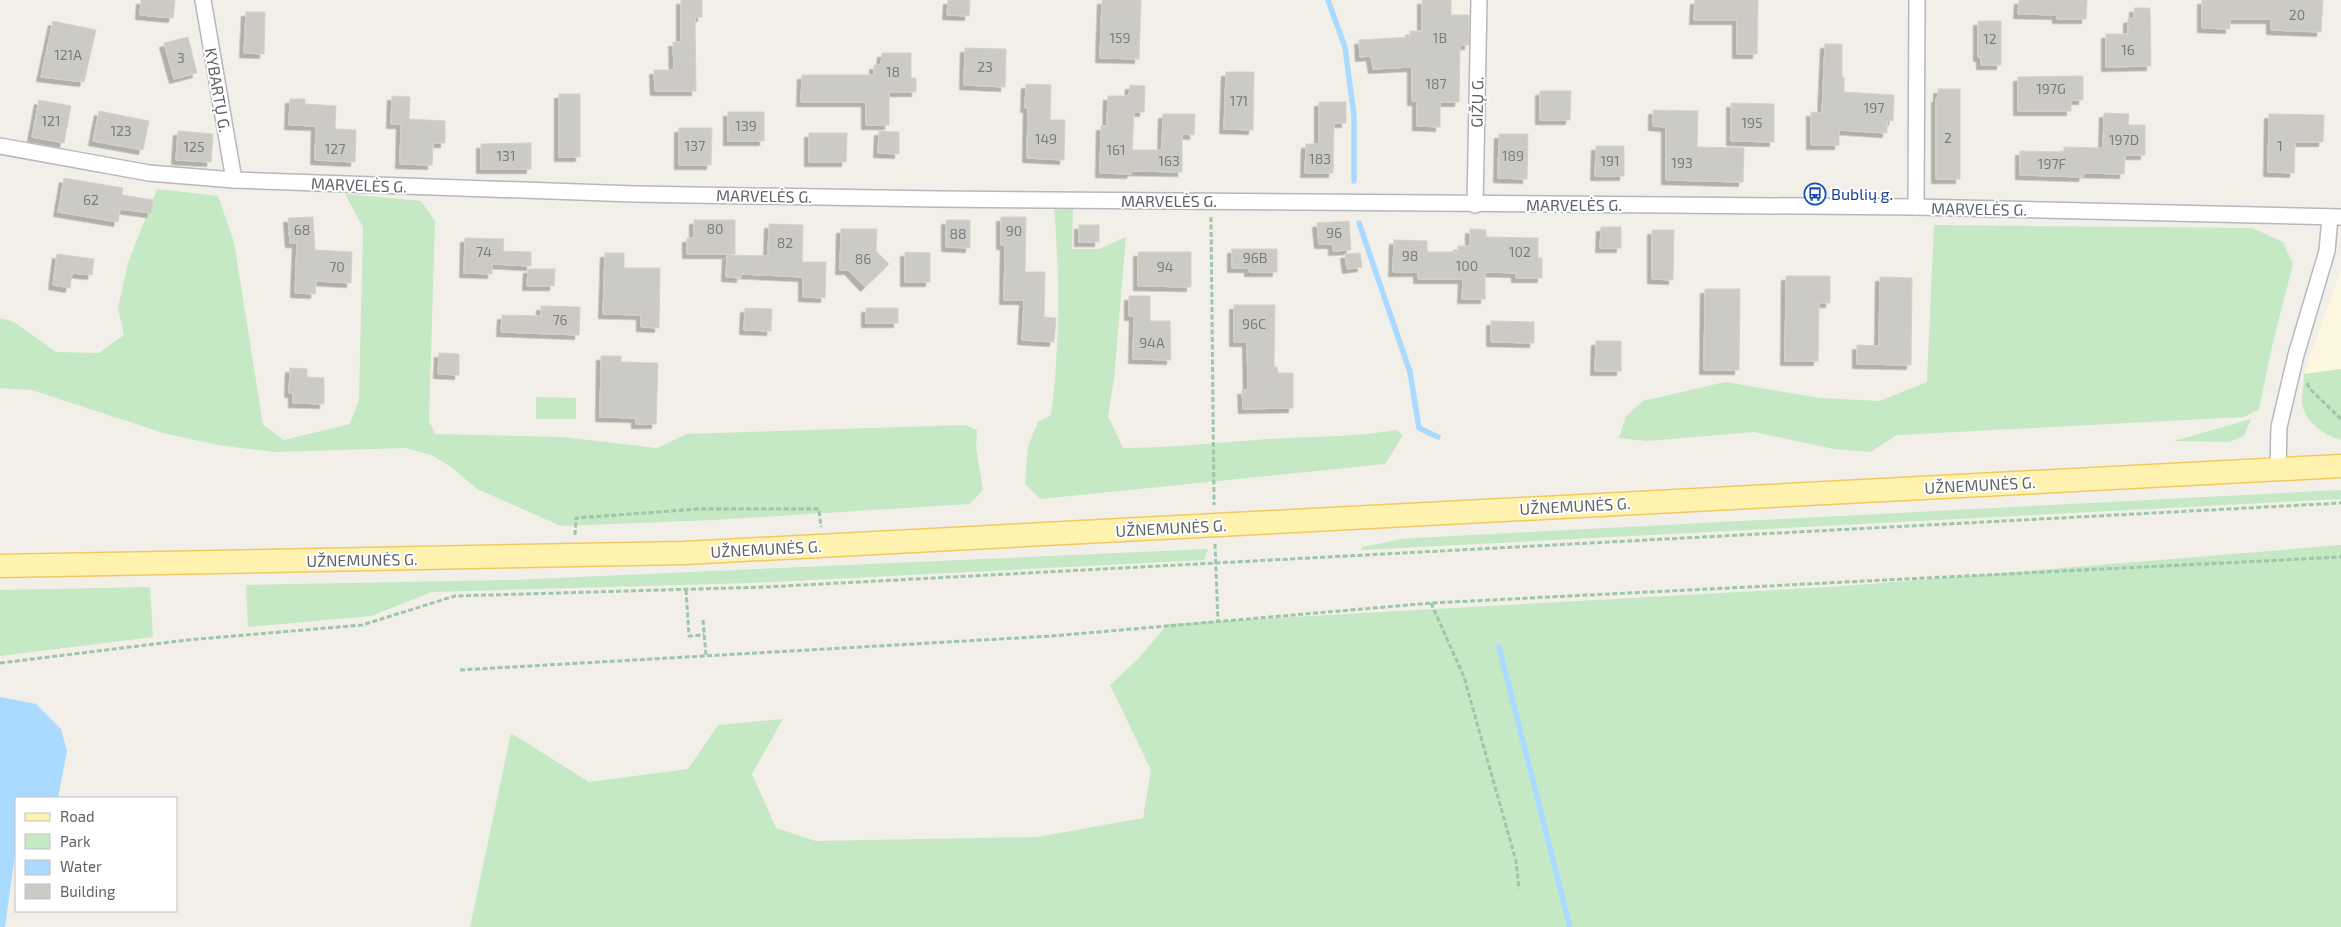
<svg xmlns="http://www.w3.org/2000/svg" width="2341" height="927" font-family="'Exo 2',sans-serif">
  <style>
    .commercial { fill: #fef7e0 }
    .green { fill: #c5e8c5 }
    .water { fill: #aadaff }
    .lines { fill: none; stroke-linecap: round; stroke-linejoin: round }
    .stream { stroke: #aadaff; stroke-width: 5.5 }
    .building { fill: #cccac5; stroke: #d6d1c6; filter: url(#shadow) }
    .minor-casing { stroke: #b5b8bc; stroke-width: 18 }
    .primary-casing { stroke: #f2c960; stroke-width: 25 }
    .path { stroke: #9cc7a9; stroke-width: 3; stroke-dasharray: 5 2.5; stroke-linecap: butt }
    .minor { stroke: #fff; stroke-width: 15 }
    .primary { stroke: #fff2af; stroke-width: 22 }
    .labels { text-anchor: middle; stroke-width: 4; stroke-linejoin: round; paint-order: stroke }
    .number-label { font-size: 14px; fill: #7a7d7f }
    .street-label { font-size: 16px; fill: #5f6368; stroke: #fff }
    .transit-label { font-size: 16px; fill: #164399; stroke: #fff; text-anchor: start }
  </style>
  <defs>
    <filter id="shadow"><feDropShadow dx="-4.5" dy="4.5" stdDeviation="0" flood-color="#0004"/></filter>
  </defs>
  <rect width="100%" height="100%" fill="#f1efe8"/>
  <!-- commercial -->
  <polygon class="commercial" points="2341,270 2341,369 2304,374"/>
  <!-- green -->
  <g class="green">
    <polygon points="157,189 218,196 234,242 263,425 284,440 350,424 359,400 363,227 345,194 421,201 435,221 429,421 435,434 562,437 657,448 687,434 965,425 977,430 976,447 983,490 969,504 713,520 561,526 477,489 450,466 431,455 406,448 275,452 218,445 163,433 32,390 0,388 0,318 14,322 56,352 99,353 124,335 118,308 128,263"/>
    <path d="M1054,208L1073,209L1072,249H1099L1126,237L1114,379L1108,416L1123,448C1168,448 1212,443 1256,440C1303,436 1350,438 1397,430L1403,435L1385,464L1040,499L1025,484L1028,446L1038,422L1051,415C1060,347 1060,277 1054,208Z"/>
    <polygon points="1934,225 2252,228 2283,242 2293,264 2273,342 2259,409 2244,417 1897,435 1870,452 1834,449 1754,432 1647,441 1619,438 1626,416 1643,401 1725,382 1820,398 1880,401 1927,382"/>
    <path d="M2341,369V440C2323,435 2300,419 2302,397C2303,389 2304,382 2304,374Z"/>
    <polygon points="536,397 576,398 576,419 536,419"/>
    <polygon points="2251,419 2244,436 2229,442 2174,441"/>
    <polygon points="2341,490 2341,499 1361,550 1362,547 1402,539 1434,537"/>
    <polygon points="2341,545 2341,927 470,927 511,733 589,782 688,769 718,725 783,719 752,774 776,828 816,841 1037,837 1143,818 1151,770 1110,685 1137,660 1168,624 1845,586"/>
    <polygon points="1208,549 1204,560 751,583 432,592 371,616 248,627 246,585 512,580"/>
    <polygon points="150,587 153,637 0,656 0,590"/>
  </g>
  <!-- water -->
  <polygon class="water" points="0,697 36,704 61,729 67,751 58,798 16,798 16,847 5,927 0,927"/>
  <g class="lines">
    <!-- stream -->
    <g class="stream">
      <polyline points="1328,0 1345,47 1354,116 1354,181"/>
      <polyline points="1359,223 1410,372 1419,428 1438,437"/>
      <polyline points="1499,647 1570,927"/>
    </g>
  </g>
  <!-- building -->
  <g class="building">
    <polygon points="141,0 175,0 173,18 140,15"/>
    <polygon points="681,0 702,0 702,17 695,17 696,91 655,91 654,70 674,70 673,42 681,42"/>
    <polygon points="948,0 970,0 969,16 947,15"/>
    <polygon points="1102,0 1141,0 1139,59 1100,58"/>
    <polygon points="1422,0 1451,0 1451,15 1469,15 1469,45 1460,45 1459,102 1440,102 1440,127 1417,126 1417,101 1412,101 1412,67 1373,69 1371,56 1360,57 1359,40 1410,37 1410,31 1422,31"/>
    <polygon points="1695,0 1758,0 1757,54 1737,54 1737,20 1694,20"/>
    <polygon points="2019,0 2087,0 2086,19 2057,19 2057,15 2018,14"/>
    <polygon points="2202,0 2323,0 2321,32 2271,30 2271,19 2230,19 2230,29 2202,28"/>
    <polygon points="2134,8 2150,8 2151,66 2106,67 2106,34 2128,34 2128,19 2134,18"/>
    <polygon points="246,12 265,12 264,54 244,53"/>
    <polygon points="53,21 96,30 84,82 41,77"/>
    <polygon points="1978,21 2001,21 2001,65 1981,65 1981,57 1978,57"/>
    <polygon points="188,37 197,73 174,79 164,43"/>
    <polygon points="1825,44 1842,44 1842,77 1844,77 1844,92 1894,95 1893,121 1887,120 1887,133 1839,130 1839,145 1811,145 1811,112 1822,113"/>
    <polygon points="965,48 1006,49 1005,87 964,85"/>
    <polygon points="882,53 911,53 911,78 916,78 916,92 889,92 889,125 866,125 866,102 801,102 802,75 874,75 874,65 881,65"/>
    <polygon points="1226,72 1254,72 1253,130 1224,129"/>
    <polygon points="2083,76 2083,100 2071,100 2071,111 2018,111 2018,77"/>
    <polygon points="1026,84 1051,85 1050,120 1065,120 1064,160 1027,158 1028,108 1025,108"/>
    <polygon points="1130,85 1145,86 1144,112 1134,112 1132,150 1162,150 1163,114 1195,114 1194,135 1182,134 1182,172 1132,171 1131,174 1100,173 1101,126 1107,126 1108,96 1129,96"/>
    <polygon points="1938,89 1960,89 1960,179 1936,179 1936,98 1938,98"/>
    <polygon points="1540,91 1571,91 1570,120 1540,120"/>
    <rect x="559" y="94" width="21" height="63"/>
    <polygon points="392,96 410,97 409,119 445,121 445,143 433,143 432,165 400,164 401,124 391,124"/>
    <polygon points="290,99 305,99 305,104 336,106 335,129 356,130 355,162 315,160 316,126 289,125"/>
    <polygon points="39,100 71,106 64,143 32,137"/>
    <polygon points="1319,102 1346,102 1346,123 1334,123 1333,173 1305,173 1306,144 1319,144"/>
    <polygon points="1731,103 1774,104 1774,142 1731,141"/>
    <polygon points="1653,110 1698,111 1697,147 1744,148 1743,182 1666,180 1666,127 1653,126"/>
    <polygon points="99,111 149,121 143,150 93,141"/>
    <rect x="728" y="112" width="36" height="29"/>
    <polygon points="2104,113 2129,114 2128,125 2145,125 2145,155 2125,155 2124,174 2084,173 2083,177 2020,175 2020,151 2064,152 2064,147 2103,148"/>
    <polygon points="2269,114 2324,115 2323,142 2295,142 2294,173 2268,172"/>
    <polygon points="679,128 712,128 711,165 679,165"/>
    <polygon points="178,131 213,134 211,162 176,160"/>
    <polygon points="879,131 899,132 899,154 878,153"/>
    <polygon points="809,133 847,133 846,162 809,162"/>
    <polygon points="1499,134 1528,134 1527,179 1498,178"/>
    <polygon points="531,143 531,169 481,169 481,144"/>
    <polygon points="1596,146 1624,146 1624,176 1595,176"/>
    <polygon points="64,178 123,188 122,195 153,200 151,213 120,209 118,222 58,212"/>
    <polygon points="313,217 315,250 352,252 351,283 316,281 315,294 295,293 297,243 290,243 288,218"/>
    <polygon points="1001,217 1026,217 1025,272 1045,272 1044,317 1056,318 1054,342 1022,340 1024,300 1004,300 1005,245 1001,245"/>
    <polygon points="694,220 735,220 735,254 687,254 687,238 694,238"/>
    <polygon points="946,220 970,220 970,248 946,247"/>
    <polygon points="1349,221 1351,250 1333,251 1333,244 1319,244 1317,223"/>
    <polygon points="769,224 803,225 802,262 826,262 825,298 803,297 803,277 741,274 741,278 726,277 727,255 768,256"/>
    <rect x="1079" y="225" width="20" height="17"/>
    <polygon points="1601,227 1621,227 1621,248 1600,248"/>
    <polygon points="841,229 877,229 876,251 889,264 865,287 849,270 840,270"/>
    <polygon points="1470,229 1486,230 1486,237 1538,238 1538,258 1542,258 1542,278 1516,278 1516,273 1485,272 1485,299 1462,299 1463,279 1418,279 1418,272 1393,272 1394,240 1427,241 1427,252 1458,252 1458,246 1470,246"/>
    <polygon points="1652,230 1674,230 1673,280 1652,279"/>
    <polygon points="465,238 504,239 503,251 531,252 531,266 492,264 492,274 464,273"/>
    <polygon points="1232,249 1277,249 1277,272 1249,272 1249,268 1232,268"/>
    <polygon points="905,252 930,253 930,282 905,282"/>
    <polygon points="1138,252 1191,252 1191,287 1138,286"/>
    <polygon points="605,253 624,253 624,268 660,268 659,328 641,327 641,315 603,314"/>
    <polygon points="1360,253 1362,267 1347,269 1345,254"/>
    <polygon points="57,254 94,259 92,275 72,273 70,288 53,285"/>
    <polygon points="528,269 555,269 554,286 527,286"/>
    <polygon points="1786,276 1830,276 1830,303 1819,303 1818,361 1785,361"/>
    <polygon points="1880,277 1912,278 1911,365 1857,364 1857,345 1879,346"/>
    <polygon points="1705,289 1740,289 1739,370 1704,370"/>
    <polygon points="1129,296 1150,296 1150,321 1170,321 1171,360 1133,359 1134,316 1129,316"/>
    <polygon points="1234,305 1275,305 1274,367 1277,367 1278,373 1293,373 1293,408 1243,409 1242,390 1248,390 1247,342 1234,342"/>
    <polygon points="541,306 580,307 579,335 501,332 502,315 541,316"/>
    <polygon points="745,308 772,309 771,331 744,330"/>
    <rect x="866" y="308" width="32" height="15"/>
    <polygon points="1491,321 1534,322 1534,343 1491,342"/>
    <polygon points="1596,341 1621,341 1621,371 1595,371"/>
    <polygon points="439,353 459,354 459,375 438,374"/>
    <polygon points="601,356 621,356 621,362 658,363 656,424 636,424 636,418 600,417"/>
    <polygon points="290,368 307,369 307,377 324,378 324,404 293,403 293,393 289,393"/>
  </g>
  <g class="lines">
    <!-- minor casing -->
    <g class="minor-casing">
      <g id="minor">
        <polyline points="203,0 234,180"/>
        <polyline points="0,146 149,173 234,180 634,194 938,199 1916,207 2341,217"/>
        <polyline points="1475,205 1479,0"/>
        <polyline points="1916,207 1917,0"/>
        <polyline points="2278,469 2279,427 2296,355 2327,251 2330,217"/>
      </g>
    </g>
    <!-- primary casing -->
    <g class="primary-casing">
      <polyline id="primary" points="0,566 684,553 2341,466"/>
    </g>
    <!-- path -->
    <g class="path">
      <polyline points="1211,217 1214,505"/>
      <polyline points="2307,383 2310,389 2341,419"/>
      <polyline points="575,535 576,518 698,509 819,509 821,527"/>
      <polyline points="1215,544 1218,622"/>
      <polyline points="686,590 689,636 704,635"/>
      <polyline points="1431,603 1464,677 1516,861 1519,889"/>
      <polyline points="703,620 706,655"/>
      <polyline points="0,663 187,640 362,625 455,596 765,587 2341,503"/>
      <polyline points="460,670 1052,636 1431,603 2341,557"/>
    </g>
    <!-- minor -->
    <use href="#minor" class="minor"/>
    <!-- primary -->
    <use href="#primary" class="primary"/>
  </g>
  <!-- icons -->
  <defs>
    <g id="bus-ring" transform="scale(1.125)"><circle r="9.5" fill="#fff" stroke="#1a4fb4" stroke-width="1.5"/><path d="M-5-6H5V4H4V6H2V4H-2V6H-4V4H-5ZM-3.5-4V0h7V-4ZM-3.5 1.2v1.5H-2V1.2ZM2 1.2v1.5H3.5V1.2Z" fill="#1a4fb4"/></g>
  </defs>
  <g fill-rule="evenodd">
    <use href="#bus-ring" x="1815" y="194"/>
  </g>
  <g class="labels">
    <!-- number labels -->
    <g class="number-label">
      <text x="2297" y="20">20</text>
      <text x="1120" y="43">159</text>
      <text x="1440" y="43">1B</text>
      <text x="1990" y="44">12</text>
      <text x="2128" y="55">16</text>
      <text x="68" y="60">121A</text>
      <text x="181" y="63">3</text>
      <text x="985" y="72">23</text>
      <text x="893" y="77">18</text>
      <text x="1436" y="89">187</text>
      <text x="2051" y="94">197G</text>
      <text x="1239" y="106">171</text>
      <text x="1874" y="113">197</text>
      <text x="51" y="126">121</text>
      <text x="1752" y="128">195</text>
      <text x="746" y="131">139</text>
      <text x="121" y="136">123</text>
      <text x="1948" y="143">2</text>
      <text x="1046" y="144">149</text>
      <text x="2124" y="145">197D</text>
      <text x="695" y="151">137</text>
      <text x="2280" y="151">1</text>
      <text x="194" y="152">125</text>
      <text x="335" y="154">127</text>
      <text x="1116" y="155">161</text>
      <text x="506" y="161">131</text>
      <text x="1513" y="161">189</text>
      <text x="1320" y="164">183</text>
      <text x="1169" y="166">163</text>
      <text x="1610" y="166">191</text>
      <text x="1682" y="168">193</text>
      <text x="2052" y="169">197F</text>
      <text x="91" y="205">62</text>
      <text x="715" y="234">80</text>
      <text x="302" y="235">68</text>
      <text x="1014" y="236">90</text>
      <text x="1334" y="238">96</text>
      <text x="958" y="239">88</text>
      <text x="785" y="248">82</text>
      <text x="484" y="257">74</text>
      <text x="1520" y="257">102</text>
      <text x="1410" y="261">98</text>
      <text x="1255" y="263">96B</text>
      <text x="863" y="264">86</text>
      <text x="1467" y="271">100</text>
      <text x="337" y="272">70</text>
      <text x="1165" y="272">94</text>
      <text x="560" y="325">76</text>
      <text x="1254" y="329">96C</text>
      <text x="1152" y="348">94A</text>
    </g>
    <!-- street labels -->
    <g class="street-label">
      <text transform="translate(218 90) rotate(80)" y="6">KYBARTŲ G.</text>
      <text transform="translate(1477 102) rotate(-89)" y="6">GIŽŲ G.</text>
      <text transform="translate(359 185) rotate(2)" y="6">MARVELĖS G.</text>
      <text transform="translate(764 196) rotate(1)" y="6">MARVELĖS G.</text>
      <text x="1169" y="207">MARVELĖS G.</text>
      <text x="1574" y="211">MARVELĖS G.</text>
      <text transform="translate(1979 209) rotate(1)" y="6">MARVELĖS G.</text>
      <text transform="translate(1980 485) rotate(-3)" y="6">UŽNEMUNĖS G.</text>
      <text transform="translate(1575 506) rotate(-3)" y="6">UŽNEMUNĖS G.</text>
      <text transform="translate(1171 528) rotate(-3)" y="6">UŽNEMUNĖS G.</text>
      <text transform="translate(766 549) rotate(-3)" y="6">UŽNEMUNĖS G.</text>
      <text transform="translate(362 560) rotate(-1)" y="6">UŽNEMUNĖS G.</text>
    </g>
    <!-- transit labels -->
    <g class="transit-label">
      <text x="1831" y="200">Bublių g.</text>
    </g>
  </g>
  <!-- legend -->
  <rect x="15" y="797" width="162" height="115" fill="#ffffff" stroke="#bfc1c3"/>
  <rect x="25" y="813" width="25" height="8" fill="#fff2af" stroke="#bfc1c3"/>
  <text x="60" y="822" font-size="15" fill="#5f6368">Road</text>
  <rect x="25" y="834" width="25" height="15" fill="#c5e8c5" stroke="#bfc1c3"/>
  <text x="60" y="847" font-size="15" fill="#5f6368">Park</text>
  <rect x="25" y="860" width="25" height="15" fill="#aadaff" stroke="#bfc1c3"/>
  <text x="60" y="872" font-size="15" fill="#5f6368">Water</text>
  <rect x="25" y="884" width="25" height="15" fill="#cccac5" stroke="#bfc1c3"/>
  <text x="60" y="897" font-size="15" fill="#5f6368">Building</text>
</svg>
